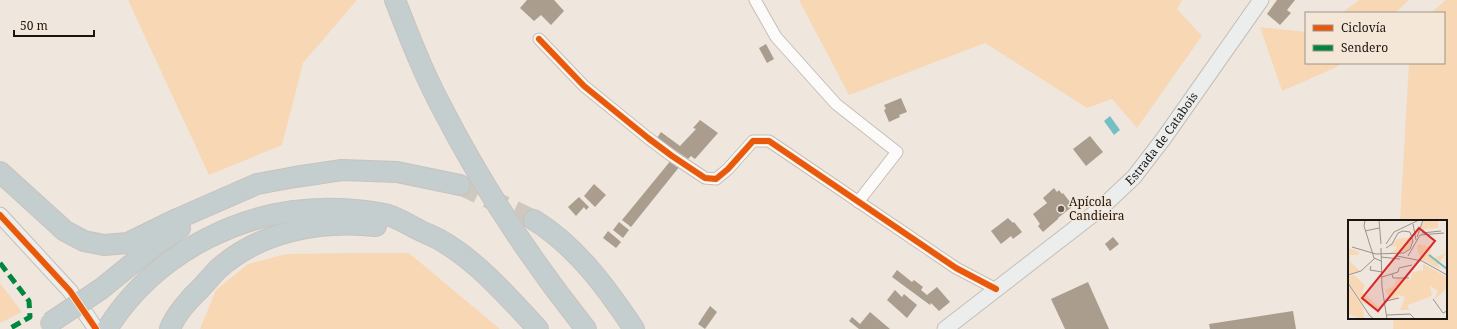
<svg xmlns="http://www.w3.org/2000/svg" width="1457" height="329" font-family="'Noto Serif',serif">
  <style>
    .green { fill: #f7d7b4 }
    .water { fill: #74bfc5 }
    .building { fill: #aa9d8e }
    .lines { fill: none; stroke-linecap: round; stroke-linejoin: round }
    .highway-tunnel { stroke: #cfc8bf; stroke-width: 20; stroke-dasharray: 20 10; stroke-linecap: butt }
    .street-casing { stroke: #c4beb7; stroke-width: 13 }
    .secondary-casing { stroke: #c4beb7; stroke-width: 17 }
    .highway-casing { stroke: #c7c3bf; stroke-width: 22 }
    .street { stroke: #fdfbfa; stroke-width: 11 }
    .secondary { stroke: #eceeed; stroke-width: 15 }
    .highway { stroke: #c4cecf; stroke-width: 20 }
    .highway-bridge-casing { stroke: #c7c3bf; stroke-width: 22; stroke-linecap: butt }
    .highway-bridge { stroke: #c4cecf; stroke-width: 20 }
    .quiet { stroke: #00873e; stroke-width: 5; stroke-dasharray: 10 5; stroke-linecap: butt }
    .cycleway-casing { stroke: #f5e7d8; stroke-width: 8 }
    .cycleway { stroke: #e8590c; stroke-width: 6 }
    .poi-dot { fill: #655e58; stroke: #f5e7d8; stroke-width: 1.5 }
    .labels { text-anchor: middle; stroke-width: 3; stroke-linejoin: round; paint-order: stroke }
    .street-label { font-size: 12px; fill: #1a1510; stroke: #f5e7d8 }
    .poi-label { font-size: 12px; fill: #1a1510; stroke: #f5e7d8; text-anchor: start }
    .inset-river { fill: none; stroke: #74bfc5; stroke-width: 2 }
    .inset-road { fill: none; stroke: #9a938c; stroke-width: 1 }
    .view { fill: #d62828; fill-opacity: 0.15; stroke: #d62828; stroke-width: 2 }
    .inset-edge { fill: none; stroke: #1a1510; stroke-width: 2 }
  </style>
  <rect width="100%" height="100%" fill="#efe7de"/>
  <!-- green -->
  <g class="green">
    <polygon points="128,0 357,0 303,63 282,145 209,175"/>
    <polygon points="799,0 1182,0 1177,9 1202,36 1137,128 1112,99 1087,108 985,43 849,95"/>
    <polygon points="1359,0 1409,0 1395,13 1342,13"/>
    <polygon points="1446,0 1457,0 1457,329 1393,329 1394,318 1446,318 1446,221 1400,221 1409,63 1444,63 1444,13 1431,13"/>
    <polygon points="1260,27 1306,32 1306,63 1341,63 1337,67 1282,91"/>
    <polygon points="357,253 409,253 500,329 200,329 216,290 248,264 286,254"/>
    <polygon points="0,283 22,312 0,323"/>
  </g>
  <!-- water -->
  <polygon class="water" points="1110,116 1120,130 1114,135 1104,121"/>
  <!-- building -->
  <g class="building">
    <polygon points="527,0 554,0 564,11 551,25 541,15 534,21 520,8"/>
    <polygon points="1277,0 1295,0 1287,10 1291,13 1280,25 1267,14"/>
    <polygon points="766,44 774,59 767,63 759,48"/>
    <polygon points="901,98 907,112 899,115 900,117 889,122 884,110 886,109 884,105"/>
    <polygon points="700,120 718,133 695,159 691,156 688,159 657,138 661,132 680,146 696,129 693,128"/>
    <polygon points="1090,136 1103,152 1086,166 1073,149"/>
    <polygon points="672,159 680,166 631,227 622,220"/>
    <polygon points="594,184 606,195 595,207 584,196"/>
    <polygon points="1054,188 1057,192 1059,190 1062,194 1063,193 1073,206 1058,218 1058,219 1043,232 1038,226 1040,224 1033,214 1047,203 1043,198"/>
    <polygon points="579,197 589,207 586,210 584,207 576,216 568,207"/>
    <polygon points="1008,218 1013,223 1014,222 1022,232 1013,239 1011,236 1001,244 991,231"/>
    <polygon points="619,222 629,230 623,238 613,230"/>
    <polygon points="608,231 621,242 616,248 603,238"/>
    <polygon points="1113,237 1119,244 1110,251 1105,244"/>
    <polygon points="897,270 912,282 914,280 923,287 921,290 927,295 937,287 950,302 939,311 931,303 930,305 892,277"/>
    <polygon points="1088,282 1109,329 1065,329 1051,299"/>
    <polygon points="895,290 902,297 904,294 917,305 907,318 887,300"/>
    <polygon points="710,306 717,312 705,329 698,324"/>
    <polygon points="1293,311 1296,329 1210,329 1209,324"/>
    <polygon points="870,312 890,329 859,329 849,321 852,317 860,324"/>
  </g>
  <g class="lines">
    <!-- highway-tunnel -->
    <polyline class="highway-tunnel" points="460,185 534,220"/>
    <!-- street casing -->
    <g class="street-casing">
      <g id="street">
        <polyline points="755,0 776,37 836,104 897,152 858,202"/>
        <polyline points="539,39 584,86 648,138 672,156 705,178 716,179 728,169 753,141 769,141 956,268 996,289"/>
      </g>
    </g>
    <!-- secondary casing -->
    <g class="secondary-casing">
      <g id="secondary">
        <polyline points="0,215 70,291 96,329"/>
        <path id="s1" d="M945,329L1100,209L1134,177L1164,138L1261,0"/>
      </g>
    </g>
    <!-- highway casing -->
    <g class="highway-casing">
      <g id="highway">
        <path d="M395,0C409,36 423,72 441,106C482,186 530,259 586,329"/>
        <polyline points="0,172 65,231 84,241 104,245 128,243 177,219 257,184 295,177 342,170 397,172 460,185"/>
        <path d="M534,220C576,246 607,288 634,329"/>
        <polyline points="101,289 154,246 180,228"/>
        <path d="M107,329C156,251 248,205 340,209C355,210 377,211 391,216C401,220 411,226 421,231C429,235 438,238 445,243C481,265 509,298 538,329"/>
        <path d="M170,329C175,315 190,298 201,288C206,282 212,276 217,270C260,231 321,220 376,226"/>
      </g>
    </g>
    <!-- street -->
    <use href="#street" class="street"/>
    <!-- secondary -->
    <use href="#secondary" class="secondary"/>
    <!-- highway -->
    <use href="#highway" class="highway"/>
    <!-- highway-bridge casing -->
    <g class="highway-bridge-casing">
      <polyline id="highway-bridge" points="50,323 101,289"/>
    </g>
    <!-- highway-bridge -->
    <use href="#highway-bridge" class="highway-bridge"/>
    <!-- quiet -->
    <polyline class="quiet" points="0,263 29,301 30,317 9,329"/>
    <!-- cycleway casing -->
    <g class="cycleway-casing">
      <g id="cycleway">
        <polyline points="539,39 584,86 648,138 672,156 705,178 716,179 728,169 753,141 769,141 956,268 996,289"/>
        <polyline points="0,215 70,291 96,329"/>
      </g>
    </g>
    <!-- cycleway -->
    <use href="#cycleway" class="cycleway"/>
  </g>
  <!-- markers -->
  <circle class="poi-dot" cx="1061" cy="209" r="4"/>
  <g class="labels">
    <!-- street labels -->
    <g class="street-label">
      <text dy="4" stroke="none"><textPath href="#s1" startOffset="290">Estrada de Catabois</textPath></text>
    </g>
    <!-- poi labels -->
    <g class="poi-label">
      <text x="1069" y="206">Apícola<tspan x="1069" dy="14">Candieira</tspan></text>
    </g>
  </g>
  <!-- overview -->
  <g transform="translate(1348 220)">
    <rect width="99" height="99" fill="#efe7de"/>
    <path d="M76,0H90V8L71,10ZM63,17L65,20L59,31L41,33L48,29V26L42,27L49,19ZM70,24L84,27L82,33L86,38L98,33L90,45L92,49L73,39L69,29ZM0,28L11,32L10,35H2V42L12,51L0,54ZM75,44L99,57V68L86,80L90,71L82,66L84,76L60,85L61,90H52L57,77L50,75L48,79L42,80L37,70L46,66L49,58L62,60L65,52L75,50ZM6,55L17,65L14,72L31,87V93L14,82L0,61V56ZM0,64L15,88L16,98L14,99L0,94Z" fill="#f7d7b4"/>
    <path class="inset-river" d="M81,35L99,49"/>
    <path class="inset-road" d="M17,0L16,6L26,38L33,41M31,0L33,24M65,4L68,20M17,11L31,8M74,13L93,11M69,17L75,0M38,24L46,12L71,0M4,27L28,34L56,33L62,29L65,21L62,12L55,11M33,28L34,67L39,99M38,28L44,24L50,13L55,11M49,36L74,41L99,55M60,36L72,15L96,13M33,37L52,39M23,46L22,50L34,52M44,54L45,58H61M0,55L13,51L27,38M34,57L50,52L51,48L64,45M0,63L22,96L26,99M85,79L95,93L99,91M38,81L51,78M39,95L62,94L67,99"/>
    <path class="view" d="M71,8L87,21L30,91L14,78Z"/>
    <rect width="99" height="99" class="inset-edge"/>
  </g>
  <!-- legend -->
  <rect x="1305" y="12" width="140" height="52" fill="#f5e7d8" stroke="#9d9388"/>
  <rect x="1313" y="25" width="20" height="6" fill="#e8590c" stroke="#9d9388"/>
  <text x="1341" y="32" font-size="12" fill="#1a1510">Ciclovía</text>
  <rect x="1313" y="45" width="20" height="6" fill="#00873e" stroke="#9d9388"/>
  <text x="1341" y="52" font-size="12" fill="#1a1510">Sendero</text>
  <!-- scale -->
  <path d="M14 30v6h80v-6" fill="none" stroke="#1a1510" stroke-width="2"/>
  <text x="20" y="30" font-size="12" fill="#1a1510" stroke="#f5e7d8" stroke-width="3" paint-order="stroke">50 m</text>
</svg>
